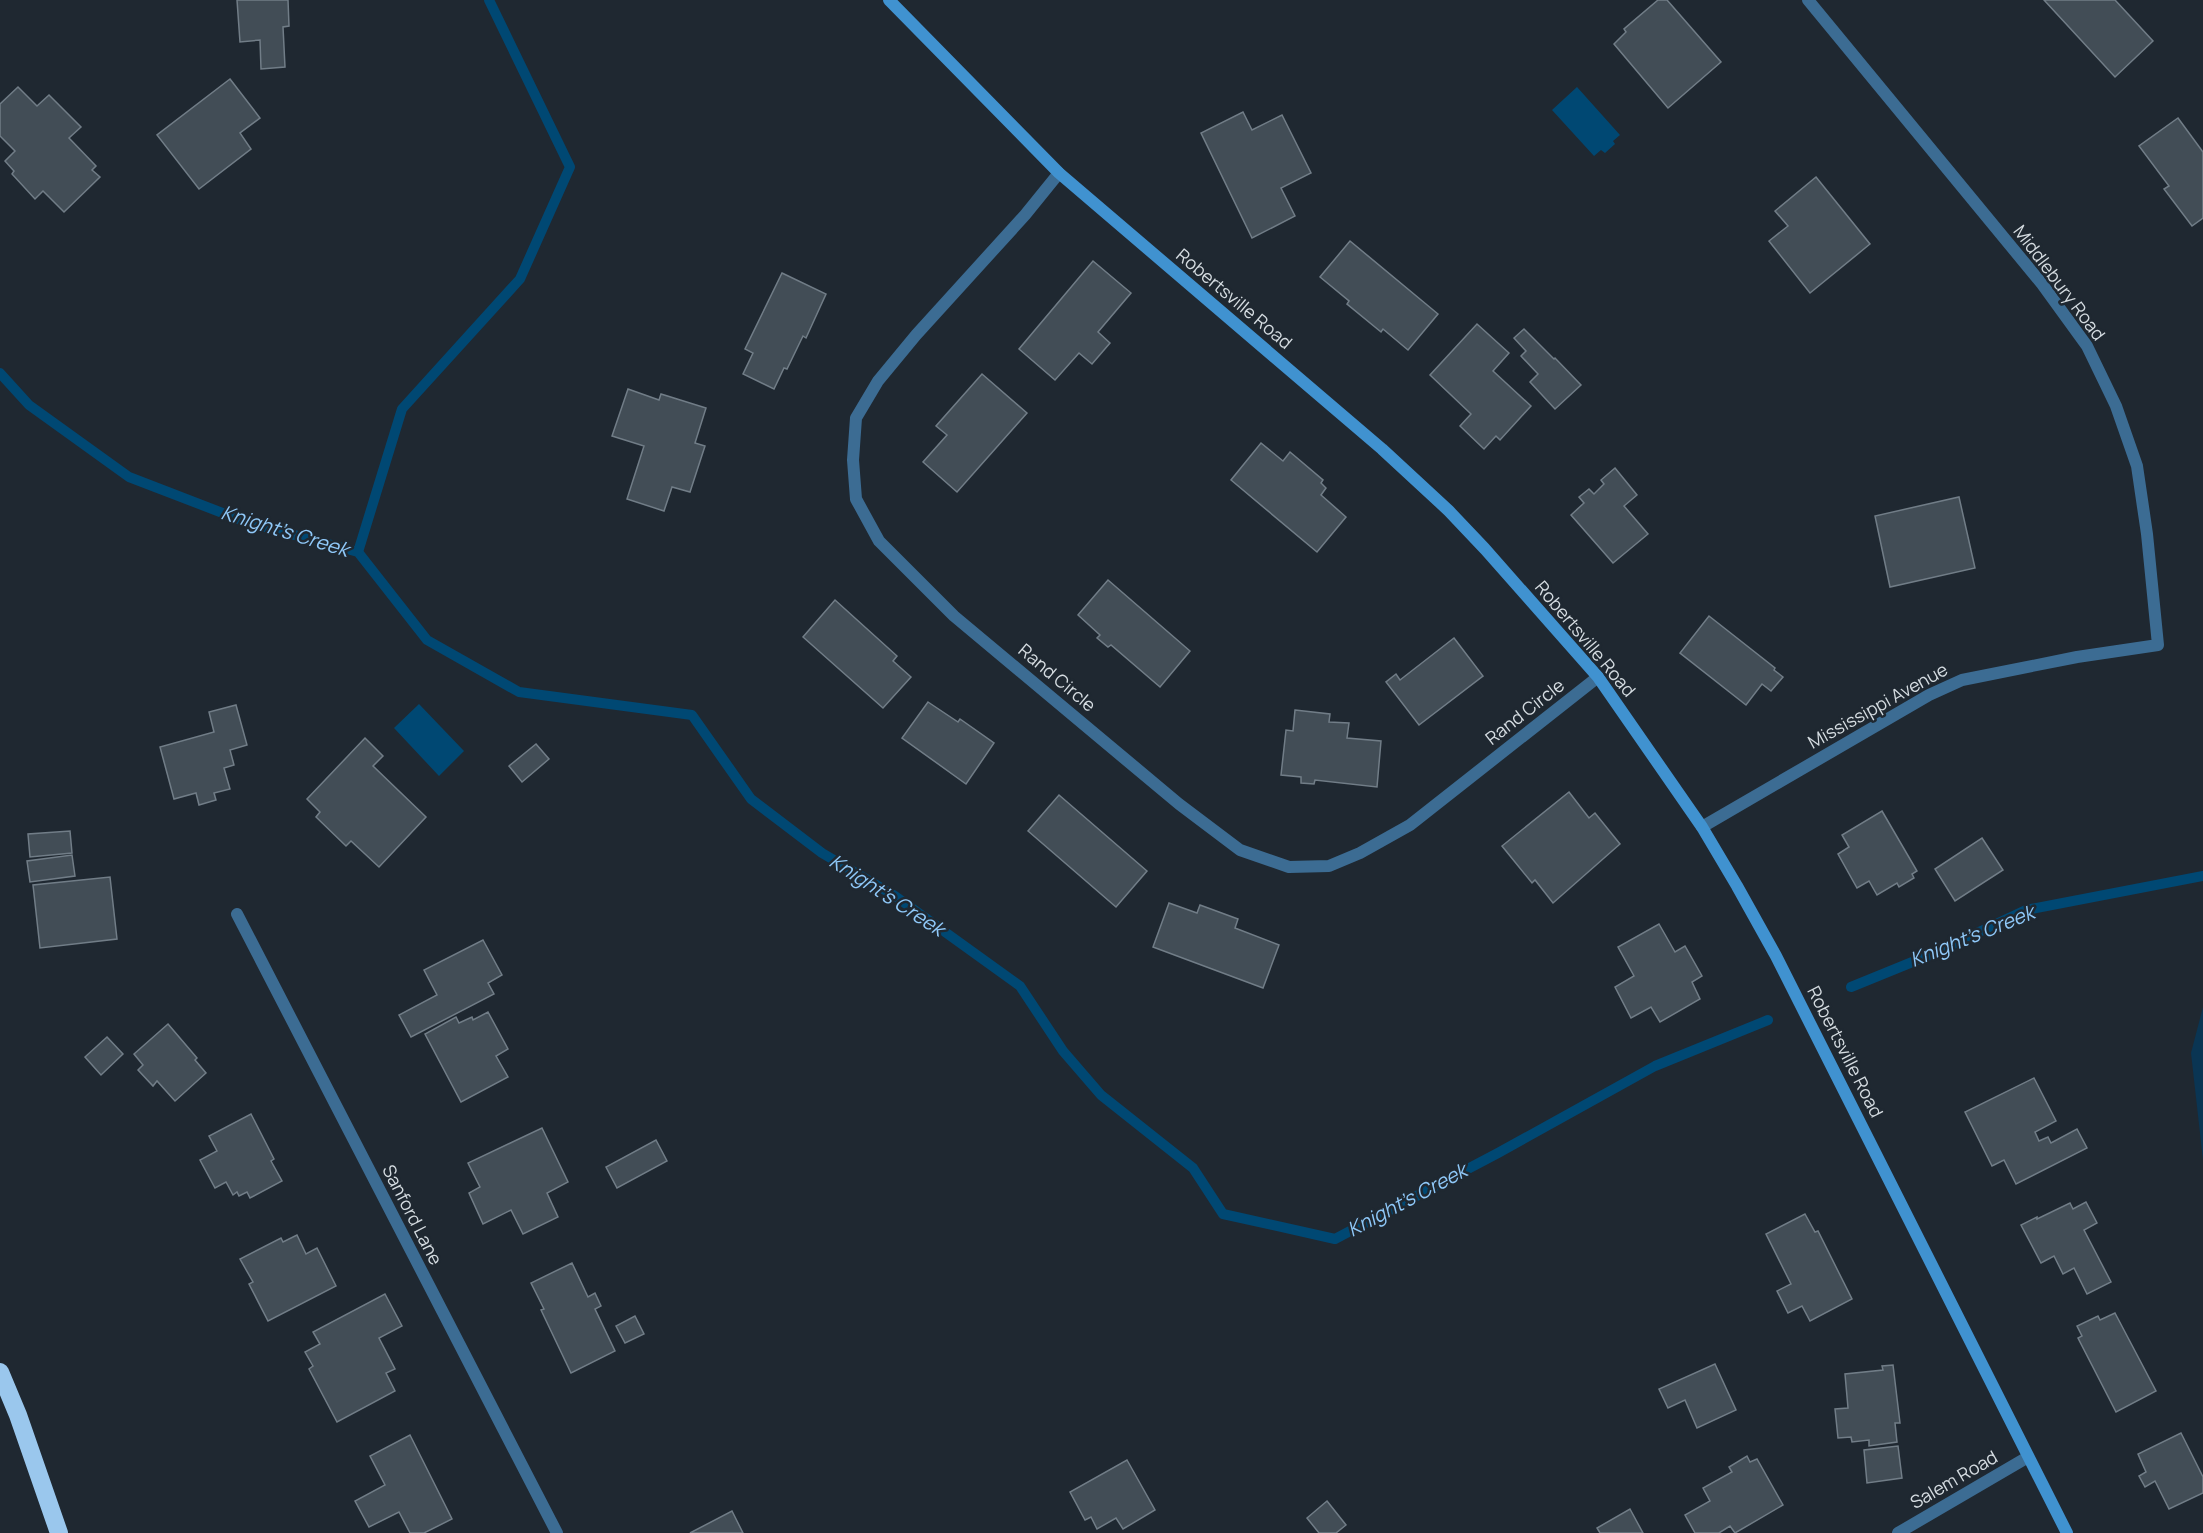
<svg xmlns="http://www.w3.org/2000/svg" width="2203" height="1533" font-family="Manrope,sans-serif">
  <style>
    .green { fill: #0a3553 }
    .water { fill: #004873 }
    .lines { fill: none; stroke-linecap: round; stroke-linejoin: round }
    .stream { stroke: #004873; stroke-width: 10 }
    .building { fill: #424d56; stroke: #717d87; stroke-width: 1.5 }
    .street { stroke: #3c6c93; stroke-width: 12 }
    .secondary { stroke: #4092d0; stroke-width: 12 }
    .highway { stroke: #9ac7ed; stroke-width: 18 }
    .labels { text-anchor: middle; stroke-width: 5; stroke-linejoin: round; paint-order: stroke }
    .street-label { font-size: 18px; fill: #d5dce1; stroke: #1f2831 }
    .water-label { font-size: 20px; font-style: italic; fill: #8fc8f8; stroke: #1f2831 }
  </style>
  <rect width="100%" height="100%" fill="#1f2831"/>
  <!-- green -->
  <polygon class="green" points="2203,1007 2203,1160 2191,1053"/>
  <!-- water -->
  <g class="water">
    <polygon points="1577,87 1620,135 1613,141 1615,144 1605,153 1601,150 1594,156 1552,110"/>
    <polygon points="419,704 464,751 439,776 394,728"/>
  </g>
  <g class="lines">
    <!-- stream -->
    <g class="stream">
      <polyline points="0,373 29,405 129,477 246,522 358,552 427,640 519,692 692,715 751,799 822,853 895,896 1020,986 1063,1051 1101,1095 1193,1168 1223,1214 1335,1239 1498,1153 1655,1066 1768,1020"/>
      <polyline points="358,552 402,409 520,279 570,167 489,0"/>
      <polyline points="1851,987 1932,954 2026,910 2203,876"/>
    </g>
  </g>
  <!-- building -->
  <g class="building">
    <polygon points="237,0 288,0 289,26 283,27 285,67 261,69 260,40 240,42"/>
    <polygon points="1658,0 1667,0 1721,62 1668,108 1614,44 1626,32 1624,29"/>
    <polygon points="2044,0 2115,0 2153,41 2115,77"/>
    <polygon points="230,79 260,118 240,133 251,149 199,189 157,135"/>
    <polygon points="18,87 37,106 49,95 81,127 69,138 96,166 92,170 100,177 64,212 43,191 35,199 12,174 14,171 5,161 15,151 0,136 0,104"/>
    <polygon points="1243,112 1252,130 1282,115 1311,173 1281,188 1295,216 1252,238 1201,133"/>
    <polygon points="2178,118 2203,152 2203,218 2192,226 2164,189 2169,186 2139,146"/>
    <polygon points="1816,177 1870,244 1810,293 1769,241 1788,226 1775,211"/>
    <polygon points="1350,241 1438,314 1408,350 1383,329 1381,332 1347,304 1349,301 1320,277"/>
    <polygon points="1093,261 1131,293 1098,332 1110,343 1092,364 1079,353 1055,380 1019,349"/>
    <polygon points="782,273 826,294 806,338 803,336 787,369 784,368 774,389 743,374 753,353 745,349"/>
    <polygon points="1477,324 1509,353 1493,371 1531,406 1500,440 1496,436 1484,449 1460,426 1471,414 1430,375"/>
    <polygon points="1524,329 1554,359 1555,358 1581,385 1555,409 1530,382 1538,374 1521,356 1526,351 1514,338"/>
    <polygon points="982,374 1027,413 957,492 923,462 947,435 936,426"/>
    <polygon points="628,389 659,400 661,394 706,408 695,443 705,446 690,492 672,487 664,511 627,499 644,446 612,436"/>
    <polygon points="1261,443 1283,461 1290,452 1323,480 1321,483 1326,488 1321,495 1346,517 1317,552 1231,480"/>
    <polygon points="1615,468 1637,495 1624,506 1648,534 1613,563 1571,515 1584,503 1579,497 1589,489 1594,494 1604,484 1601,480"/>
    <polygon points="1959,497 1975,568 1890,587 1875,516"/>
    <polygon points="1108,580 1190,651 1160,687 1111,645 1108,647 1097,638 1100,635 1078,615"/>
    <polygon points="835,600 897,656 893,661 911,677 883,708 803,637"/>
    <polygon points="1709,616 1775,668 1774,670 1783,677 1771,691 1762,684 1746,705 1680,653"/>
    <polygon points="1454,638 1483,676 1419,725 1386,682 1396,674 1400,680"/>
    <polygon points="928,702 958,722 960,719 994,743 966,784 902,738"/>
    <polygon points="236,705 247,745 230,750 234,765 224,768 230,789 214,793 216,800 199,805 196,793 174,799 160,747 214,732 209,712"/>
    <polygon points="1295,710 1330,714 1329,722 1349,723 1347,738 1381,741 1377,787 1315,780 1314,784 1301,783 1301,777 1281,775 1286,730 1293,731"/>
    <polygon points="365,738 383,756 373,766 426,817 379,867 351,841 346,846 316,817 320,812 307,799"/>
    <polygon points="536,744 549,759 522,782 509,766"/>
    <polygon points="1569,792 1589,818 1595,813 1620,844 1553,903 1535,880 1532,883 1502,846"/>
    <polygon points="1059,795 1147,871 1116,907 1028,831"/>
    <polygon points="1882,811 1917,871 1912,874 1914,878 1899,887 1897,883 1877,895 1869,881 1857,888 1838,854 1849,847 1842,835"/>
    <polygon points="70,831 72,853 30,857 28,834"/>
    <polygon points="1982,838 2003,870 1955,901 1935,869"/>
    <polygon points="72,855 75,876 30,882 27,861"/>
    <polygon points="110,877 117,939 40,948 33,885"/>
    <polygon points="1169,903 1197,913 1200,905 1238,919 1235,928 1279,945 1263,988 1153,947"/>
    <polygon points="1659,924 1675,952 1685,946 1702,976 1692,982 1700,999 1660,1022 1651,1007 1631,1018 1615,987 1634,976 1618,947"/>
    <polygon points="483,940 502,975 488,983 494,994 411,1037 399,1015 437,995 424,970"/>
    <polygon points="488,1012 508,1049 496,1056 508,1077 461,1102 425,1034 456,1017 459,1023 472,1017 473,1020"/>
    <polygon points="168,1024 197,1058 195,1060 206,1073 175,1101 157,1081 153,1086 138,1070 143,1065 134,1054"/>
    <polygon points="107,1037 123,1054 101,1075 85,1057"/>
    <polygon points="2034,1078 2056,1121 2035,1132 2039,1141 2048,1137 2051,1143 2077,1129 2087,1148 2016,1184 2004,1160 1992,1166 1965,1112"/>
    <polygon points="251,1114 274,1159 271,1161 282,1181 250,1198 247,1192 239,1196 237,1192 233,1195 226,1182 215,1188 200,1160 217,1151 209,1136"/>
    <polygon points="542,1128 568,1182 547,1193 558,1217 523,1234 511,1210 483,1224 469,1193 480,1187 468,1163"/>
    <polygon points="656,1140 667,1161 617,1188 606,1167"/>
    <polygon points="2086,1202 2097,1223 2084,1230 2111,1282 2087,1294 2074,1268 2063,1274 2054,1256 2041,1263 2021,1225 2037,1217 2037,1219 2070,1203 2073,1209"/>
    <polygon points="1805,1214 1815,1232 1818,1231 1852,1299 1810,1321 1802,1306 1788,1313 1777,1291 1791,1284 1766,1234"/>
    <polygon points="297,1235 306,1254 317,1248 336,1286 268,1321 249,1284 253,1282 240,1259 281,1238 283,1242"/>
    <polygon points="572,1263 588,1297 595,1293 601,1306 595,1309 615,1351 571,1373 541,1310 544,1309 531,1283"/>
    <polygon points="385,1294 402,1326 379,1338 395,1369 386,1373 395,1391 337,1422 309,1369 313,1366 305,1352 320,1344 313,1332"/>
    <polygon points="2115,1313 2156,1391 2116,1412 2078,1338 2082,1336 2077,1326 2098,1316 2100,1320"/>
    <polygon points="635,1316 644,1334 625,1343 616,1326"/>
    <polygon points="1715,1364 1736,1410 1697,1428 1685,1400 1668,1408 1659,1389"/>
    <polygon points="1893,1365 1900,1423 1895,1423 1897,1442 1869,1446 1869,1440 1852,1442 1851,1437 1838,1438 1835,1409 1848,1408 1845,1374 1883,1370 1882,1366"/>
    <polygon points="2181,1433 2203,1477 2203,1493 2169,1509 2155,1481 2145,1487 2139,1476 2146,1472 2138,1454"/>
    <polygon points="410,1435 452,1519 424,1533 410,1533 399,1512 369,1527 355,1501 385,1485 370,1456"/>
    <polygon points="1898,1446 1902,1478 1867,1483 1864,1450"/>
    <polygon points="1747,1456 1750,1462 1757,1459 1783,1505 1735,1533 1730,1526 1719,1533 1695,1533 1685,1515 1710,1501 1703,1488 1732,1472 1729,1467"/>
    <polygon points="1127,1460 1155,1510 1123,1529 1116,1518 1097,1529 1091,1517 1085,1520 1070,1492"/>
    <polygon points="1327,1501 1346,1525 1336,1533 1319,1533 1307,1518"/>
    <polygon points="1630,1509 1643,1533 1600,1533 1597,1528"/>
    <polygon points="732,1511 743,1533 690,1533"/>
  </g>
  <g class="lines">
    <!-- street -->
    <g class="street">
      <polyline points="1059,173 1025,215 916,335 878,381 856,418 853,460 856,499 879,541 954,616 1179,804 1240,850 1289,867 1329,866 1360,853 1410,825 1598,677"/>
      <polyline points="1702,827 1929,695 1962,680 2077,657 2158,645 2147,534 2137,466 2116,406 2087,346 2042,284 1808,0"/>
      <polyline points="237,914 557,1533"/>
      <polyline points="1898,1533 2028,1457"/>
    </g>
    <!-- secondary -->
    <polyline class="secondary" points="889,0 1059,173 1382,449 1449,511 1485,549 1598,677 1702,827 1737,886 1776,956 2067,1533"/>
    <!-- highway -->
    <polyline class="highway" points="0,1372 18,1415 59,1533"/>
  </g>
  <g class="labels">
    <!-- street labels -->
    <g class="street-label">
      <text transform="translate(2059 283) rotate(53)" y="6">Middlebury Road</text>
      <text transform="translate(1234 299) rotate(40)" y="6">Robertsville Road</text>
      <text transform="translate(1585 639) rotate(50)" y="6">Robertsville Road</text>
      <text transform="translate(1057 678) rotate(40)" y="6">Rand Circle</text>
      <text transform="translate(1878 706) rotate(-29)" y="6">Mississippi Avenue</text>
      <text transform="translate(1525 712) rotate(-38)" y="6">Rand Circle</text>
      <text transform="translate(1845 1052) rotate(63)" y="6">Robertsville Road</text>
      <text transform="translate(412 1215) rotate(63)" y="6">Sanford Lane</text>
      <text transform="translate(1954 1480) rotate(-30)" y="6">Salem Road</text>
    </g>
    <!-- water labels -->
    <g class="water-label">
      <text transform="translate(285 531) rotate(17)" y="7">Knight's Creek</text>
      <text transform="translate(887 895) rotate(33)" y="7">Knight's Creek</text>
      <text transform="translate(1972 936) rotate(-22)" y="7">Knight's Creek</text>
      <text transform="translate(1407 1200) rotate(-28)" y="7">Knight's Creek</text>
    </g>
  </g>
</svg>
